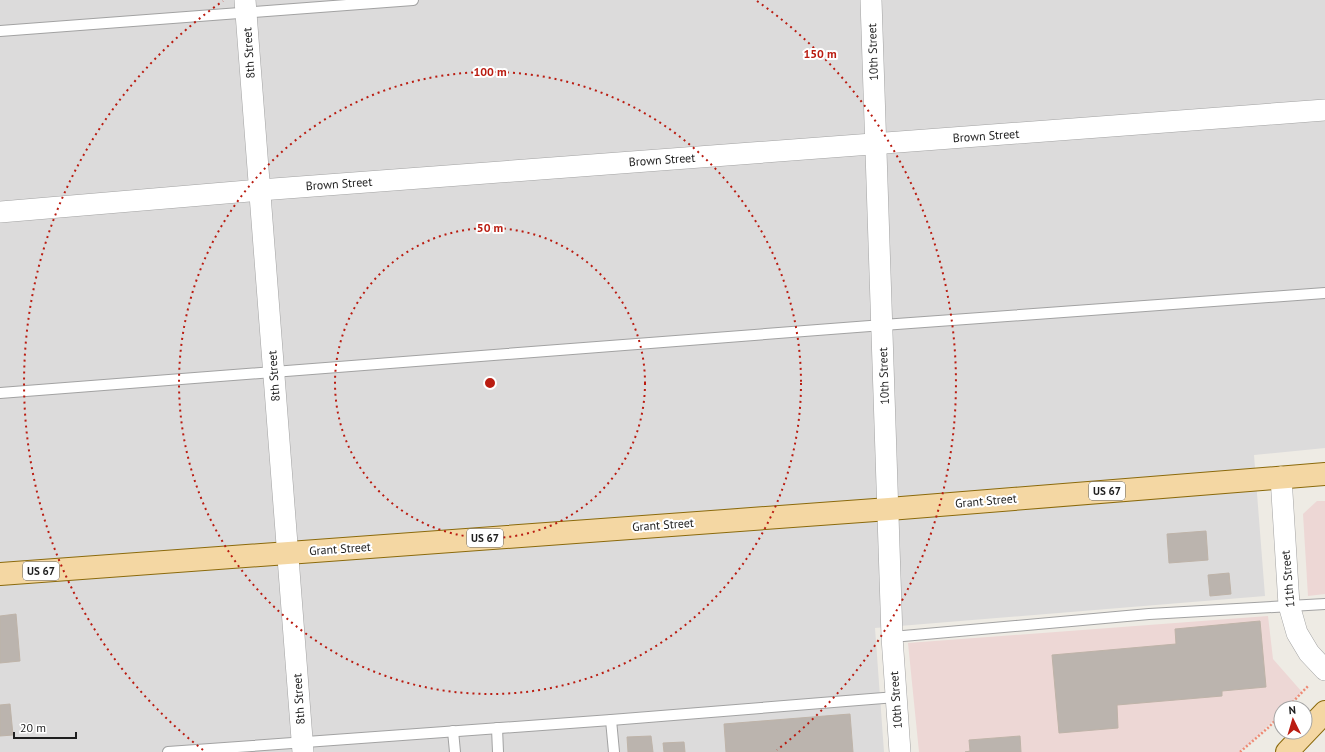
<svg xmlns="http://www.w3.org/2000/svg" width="1325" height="752" font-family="'PT Sans',sans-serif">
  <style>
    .residential { fill: #dcdbdb }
    .commercial { fill: #edd7d5 }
    .building { fill: #bbb4ae; stroke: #beb3a8 }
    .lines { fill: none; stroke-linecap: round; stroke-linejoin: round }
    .lane-casing { stroke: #a2a2a2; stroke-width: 12 }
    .street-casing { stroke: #a2a2a2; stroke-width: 22 }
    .primary-casing { stroke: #8b6a0c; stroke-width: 24 }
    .path { stroke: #ee8a75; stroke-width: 2.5; stroke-dasharray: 2 2; stroke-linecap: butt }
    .lane { stroke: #fff; stroke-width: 10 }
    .street { stroke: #fff; stroke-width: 21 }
    .primary { stroke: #f4d7a3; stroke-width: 22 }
    .ring { fill: none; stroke: #ba1c11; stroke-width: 2; stroke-dasharray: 2 4 }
    .labels { text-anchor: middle; stroke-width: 4; stroke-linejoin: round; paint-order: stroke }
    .shield { fill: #fff; stroke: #626262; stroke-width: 1 }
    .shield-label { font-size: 11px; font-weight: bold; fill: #1e1e1e }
    .street-label { font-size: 12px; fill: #1e1e1e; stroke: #fff }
    .centre { fill: #ba1c11; stroke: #fff; stroke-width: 2 }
    .ring-label { font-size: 12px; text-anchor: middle; font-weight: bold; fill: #ba1c11; stroke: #fff; stroke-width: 4; stroke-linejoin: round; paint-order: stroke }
  </style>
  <rect width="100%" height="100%" fill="#eeebe4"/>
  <!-- residential -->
  <polygon class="residential" points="0,0 1325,0 1325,448 1254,455 1265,596 875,628 884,752 0,752"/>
  <!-- commercial -->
  <g class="commercial">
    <polygon points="1317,501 1325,501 1325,594 1308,596 1303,514"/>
    <polygon points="1268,616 1273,659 1302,692 1286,708 1281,708 1281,713 1249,744 1239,752 919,752 908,643"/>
  </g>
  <!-- building -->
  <g class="building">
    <polygon points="1206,531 1208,560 1169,563 1167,534"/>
    <polygon points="1229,573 1231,594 1210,596 1208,575"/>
    <polygon points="16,614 20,661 0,663 0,616"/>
    <polygon points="1260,621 1266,687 1222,691 1222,696 1117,705 1118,728 1059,733 1052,655 1176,644 1175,629"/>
    <polygon points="10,704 13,735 0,736 0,705"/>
    <polygon points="850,714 853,752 726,752 724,724"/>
    <polygon points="651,736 653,752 628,752 627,737"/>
    <polygon points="1020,736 1021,752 965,752 970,751 969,740"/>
    <polygon points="684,742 685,752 664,752 663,743"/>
  </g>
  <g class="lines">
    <!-- lane casing -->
    <g class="lane-casing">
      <g id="lane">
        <polyline points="0,31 413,0"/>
        <polyline points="0,393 883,325 1325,293"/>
        <polyline points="892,637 1149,614 1325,604"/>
        <polyline points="611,720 614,752"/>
        <polyline points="497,728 498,752"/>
        <polyline points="453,731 455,752"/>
        <polyline points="168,752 611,720 896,697"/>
      </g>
    </g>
    <!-- street casing -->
    <g class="street-casing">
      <g id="street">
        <polyline points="245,0 303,752"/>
        <polyline points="871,0 892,637 900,752"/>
        <polyline points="0,212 260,190 1325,110"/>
        <polyline points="1281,477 1289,605 1297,633 1309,653 1325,670"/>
      </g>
    </g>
    <!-- primary casing -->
    <g class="primary-casing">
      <g id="primary">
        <polyline points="0,574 889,509 1325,474"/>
        <polyline points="1287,752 1325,712"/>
      </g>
    </g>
    <!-- path -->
    <g class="path">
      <polyline points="1287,708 1309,685"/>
      <polyline points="1240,752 1269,727 1281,714"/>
    </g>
    <!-- lane -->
    <use href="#lane" class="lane"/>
    <!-- street -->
    <use href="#street" class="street"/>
    <!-- primary -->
    <use href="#primary" class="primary"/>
  </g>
  <!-- distance rings -->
  <g class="ring">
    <circle cx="490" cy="383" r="155"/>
    <circle cx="490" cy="383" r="311"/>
    <path d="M203 750A466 466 0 0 1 223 1M757 1A466 466 0 0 1 777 750"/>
  </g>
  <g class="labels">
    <!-- shield labels -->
    <g class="shield">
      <rect x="1089" y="482" width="36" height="18" rx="3"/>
      <rect x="467" y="529" width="36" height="18" rx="3"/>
      <rect x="23" y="562" width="36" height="18" rx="3"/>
    </g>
    <g class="shield-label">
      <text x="1107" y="495">US 67</text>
      <text x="485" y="542">US 67</text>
      <text x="41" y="575">US 67</text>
    </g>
    <!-- street labels -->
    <g class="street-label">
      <text transform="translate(873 52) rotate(-92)" y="4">10th Street</text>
      <text transform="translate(249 53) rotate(-94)" y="4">8th Street</text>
      <text transform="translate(986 136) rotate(-4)" y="4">Brown Street</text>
      <text transform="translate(662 160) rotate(-4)" y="4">Brown Street</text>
      <text transform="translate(339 184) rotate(-4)" y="4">Brown Street</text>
      <text transform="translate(274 376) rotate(-94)" y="4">8th Street</text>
      <text transform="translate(884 376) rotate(-92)" y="4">10th Street</text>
      <text transform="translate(986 501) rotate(-5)" y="4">Grant Street</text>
      <text transform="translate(663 525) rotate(-4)" y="4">Grant Street</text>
      <text transform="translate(340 549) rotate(-4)" y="4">Grant Street</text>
      <text transform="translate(1288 579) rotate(-95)" y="4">11th Street</text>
      <text transform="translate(299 699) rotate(-94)" y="4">8th Street</text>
      <text transform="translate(896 700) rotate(-94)" y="4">10th Street</text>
    </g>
  </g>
  <circle cx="490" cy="383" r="6" class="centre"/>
  <g class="ring-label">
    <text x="820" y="58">150 m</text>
    <text x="490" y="76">100 m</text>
    <text x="490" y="232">50 m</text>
  </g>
  <!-- north arrow -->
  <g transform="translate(1293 720) rotate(355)"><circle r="19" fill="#ffffff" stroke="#a5a5a5"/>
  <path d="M0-3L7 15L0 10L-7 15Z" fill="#ba1c11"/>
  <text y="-6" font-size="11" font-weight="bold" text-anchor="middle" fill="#1e1e1e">N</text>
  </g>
  <!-- scale -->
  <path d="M14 732v6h62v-6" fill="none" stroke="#1e1e1e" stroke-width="2"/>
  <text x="20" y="732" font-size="12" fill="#1e1e1e" stroke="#ffffff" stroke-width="3" paint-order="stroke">20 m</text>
</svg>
